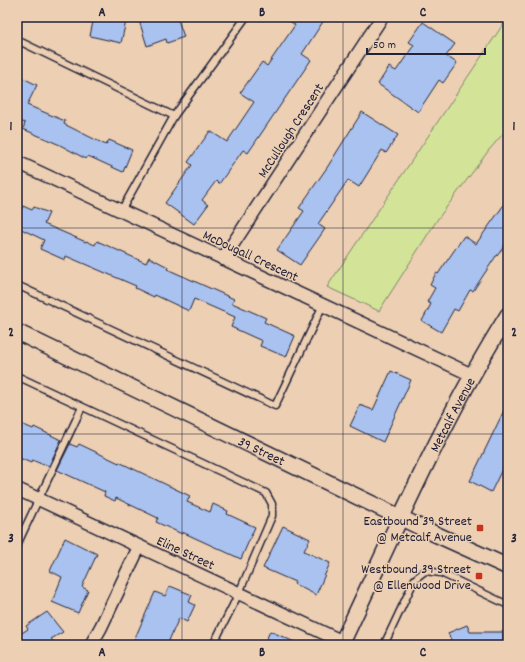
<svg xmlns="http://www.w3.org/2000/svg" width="525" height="662" font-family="Dekko,sans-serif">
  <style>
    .green { fill: #d3e498; stroke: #7a836a }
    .building { fill: #a9c2ef; stroke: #22223b }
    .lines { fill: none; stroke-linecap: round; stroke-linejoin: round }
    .service-casing { stroke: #22223b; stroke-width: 9 }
    .minor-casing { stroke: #22223b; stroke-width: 15 }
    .tertiary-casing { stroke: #22223b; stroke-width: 18 }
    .service { stroke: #edd0b3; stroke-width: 6 }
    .minor { stroke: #edd0b3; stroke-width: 12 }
    .tertiary { stroke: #edd0b3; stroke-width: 15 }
    .grid { fill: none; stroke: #22223b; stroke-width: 1; stroke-opacity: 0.55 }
    .poi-dot { fill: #c8321e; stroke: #edd0b3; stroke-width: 1.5 }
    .labels { text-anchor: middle; stroke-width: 3; stroke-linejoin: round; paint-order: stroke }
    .street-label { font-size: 14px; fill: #22223b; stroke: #edd0b3 }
    .poi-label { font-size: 14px; fill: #22223b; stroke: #edd0b3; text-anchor: end }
    .neatline { fill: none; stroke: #22223b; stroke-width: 1.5 }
    .grid-label { font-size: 13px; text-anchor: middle; font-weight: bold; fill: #22223b }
  </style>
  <rect width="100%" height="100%" fill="#edd0b3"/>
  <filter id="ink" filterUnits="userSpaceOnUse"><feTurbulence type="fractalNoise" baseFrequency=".025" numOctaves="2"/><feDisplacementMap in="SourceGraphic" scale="8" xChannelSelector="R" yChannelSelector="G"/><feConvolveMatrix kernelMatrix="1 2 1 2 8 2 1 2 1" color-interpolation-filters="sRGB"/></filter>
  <g filter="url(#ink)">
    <!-- green -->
    <polygon class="green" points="508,17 508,128 489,150 437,220 379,311 327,287"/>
    <!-- building -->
    <g class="building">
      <polygon points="94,17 127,17 121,43 90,36"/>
      <polygon points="138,17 177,17 184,37 167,43 166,39 147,46"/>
      <polygon points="284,17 326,17 302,54 311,60 248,153 243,150 219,184 216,181 202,200 208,205 194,224 165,203 192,165 188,162 210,131 227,142 254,102 240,93 262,62 267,66 295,25"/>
      <polygon points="423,22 455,44 446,56 457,63 443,83 439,80 418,112 378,84 389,67 396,71 414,45 409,42"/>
      <polygon points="17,75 37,85 27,105 65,121 64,124 106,145 109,140 132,150 123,172 88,156 86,159 60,145 23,129 25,123 20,121 17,127"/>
      <polygon points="362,112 398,135 386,153 382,150 359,187 348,180 318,224 325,229 300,265 277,250 304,211 299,208 328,166"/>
      <polygon points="508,199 508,241 497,256 496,256 473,291 470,290 458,311 454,309 441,332 422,321 431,304 427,302 435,288 430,285 436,273 438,274 464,236 476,244"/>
      <polygon points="23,206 32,210 34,207 49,213 44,224 86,242 86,241 95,245 97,241 146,263 149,257 168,267 167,269 234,299 232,303 266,318 264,322 295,336 286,357 260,346 262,341 231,327 235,317 194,299 189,311 155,295 154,297 135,288 136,286 66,256 65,260 40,249 44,240 17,227 17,218"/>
      <polygon points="391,371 411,380 383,442 350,426 360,405 373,410"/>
      <polygon points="508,402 508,457 491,492 470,481"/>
      <polygon points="17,422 33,429 34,427 61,440 49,466 45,464 44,465 32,460 31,463 17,457"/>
      <polygon points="70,444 77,447 79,444 119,463 119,462 190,496 187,502 210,512 213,504 228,511 227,514 255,527 241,559 182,532 182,534 156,522 158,518 116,498 115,501 104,496 105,492 57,470"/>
      <polygon points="283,526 310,539 304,551 330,563 316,595 294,584 295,582 263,568"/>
      <polygon points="65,538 97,554 82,587 88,590 78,613 52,602 62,577 50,571"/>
      <polygon points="170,586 192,595 189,602 195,605 187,622 179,618 167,645 132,645 155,592 165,596"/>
      <polygon points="47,612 63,632 51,639 57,645 17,645 17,636 28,629 26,626"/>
      <polygon points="467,625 470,632 503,632 503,645 453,645 448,633"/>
      <polygon points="270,631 301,645 264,645"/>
    </g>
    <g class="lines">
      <!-- service casing -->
      <g class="service-casing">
        <g id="service">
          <polyline points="17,40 174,116"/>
          <polyline points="121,211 174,116 246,17"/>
          <polyline points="17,285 275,406 323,305"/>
          <polyline points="17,376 266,493 272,504 272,516 239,593 213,645"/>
          <polyline points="17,545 82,407"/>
          <polyline points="384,645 415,579 425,571 441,573 508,605"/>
        </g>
      </g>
      <!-- minor casing -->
      <g class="minor-casing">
        <g id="minor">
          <polyline points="17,162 472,375"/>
          <polyline points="223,259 382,17"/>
          <polyline points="17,489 343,642"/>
          <polyline points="91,645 101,627 139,547"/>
        </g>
      </g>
      <!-- tertiary casing -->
      <g class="tertiary-casing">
        <g id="tertiary">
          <path id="s1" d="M17,332L422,528L508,567"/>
          <path id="s2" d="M341,645C394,533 442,420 508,315"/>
        </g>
      </g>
      <!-- service -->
      <use href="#service" class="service"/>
      <!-- minor -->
      <use href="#minor" class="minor"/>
      <!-- tertiary -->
      <use href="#tertiary" class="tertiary"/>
    </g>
  </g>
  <!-- grid -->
  <path class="grid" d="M182,17V645M343,17V645M17,228H508M17,434H508"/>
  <!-- markers -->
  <g class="poi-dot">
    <rect x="476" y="524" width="8" height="8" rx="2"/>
    <rect x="475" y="572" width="8" height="8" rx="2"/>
  </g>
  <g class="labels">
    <!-- street labels -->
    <g class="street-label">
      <text transform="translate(290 130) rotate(-57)" y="5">McCullough Crescent</text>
      <text transform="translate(251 255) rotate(25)" y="5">McDougall Crescent</text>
      <text dy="5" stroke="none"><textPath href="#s2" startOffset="256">Metcalf Avenue</textPath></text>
      <text dy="5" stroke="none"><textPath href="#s1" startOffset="272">39 Street</textPath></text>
      <text transform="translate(186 552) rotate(25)" y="5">Eline Street</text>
    </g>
    <!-- poi labels -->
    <g class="poi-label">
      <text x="472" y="525">Eastbound 39 Street<tspan x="472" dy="16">@ Metcalf Avenue</tspan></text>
      <text x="471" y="573">Westbound 39 Street<tspan x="471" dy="16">@ Ellenwood Drive</tspan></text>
    </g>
  </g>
  <!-- margin -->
  <rect width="525" height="662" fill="none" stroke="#edd0b3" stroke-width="44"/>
  <!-- scale -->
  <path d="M367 48v6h118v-6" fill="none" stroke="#22223b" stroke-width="2"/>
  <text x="373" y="48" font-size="12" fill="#22223b" stroke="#edd0b3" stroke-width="3" paint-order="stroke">50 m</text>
  <rect x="22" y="22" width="481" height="618" class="neatline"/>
  <g class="grid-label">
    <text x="102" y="16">A</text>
    <text x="262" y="16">B</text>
    <text x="423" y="16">C</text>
    <text x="11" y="130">1</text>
    <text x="514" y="130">1</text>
    <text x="11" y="336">2</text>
    <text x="514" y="336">2</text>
    <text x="11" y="542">3</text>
    <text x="514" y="542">3</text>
    <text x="102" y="656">A</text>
    <text x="262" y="656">B</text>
    <text x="423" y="656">C</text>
  </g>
</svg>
